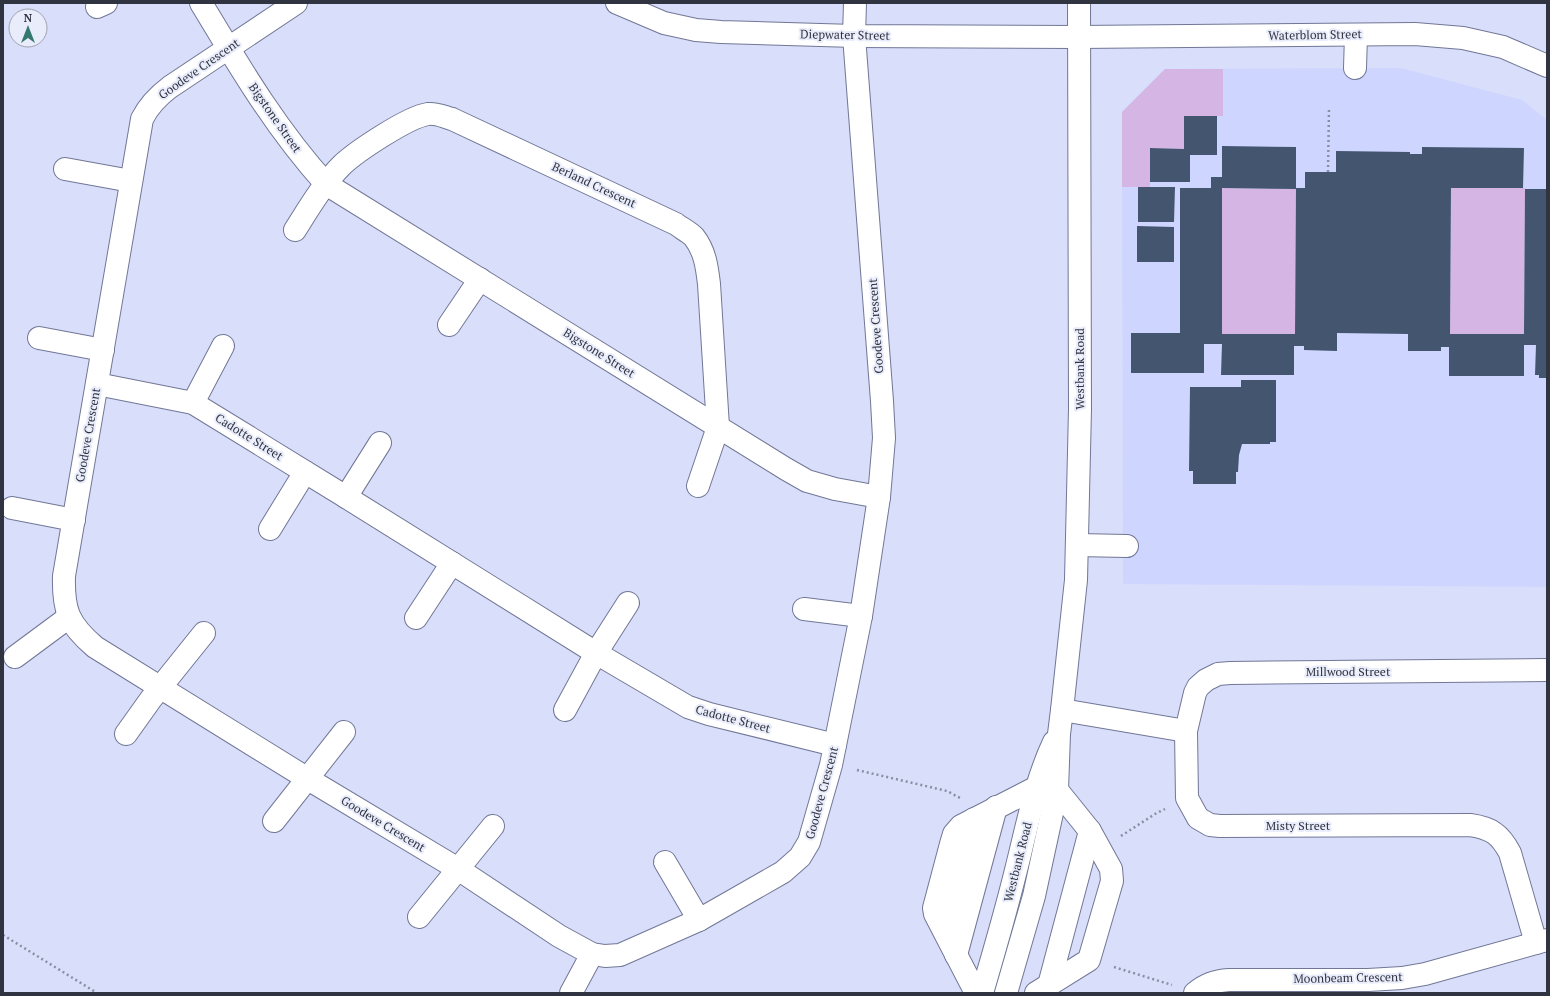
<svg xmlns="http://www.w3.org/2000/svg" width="1550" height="996" font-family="'PT Serif',serif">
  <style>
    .built { fill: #ced5ff }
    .green { fill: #d4b5e3 }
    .building { fill: #44556f }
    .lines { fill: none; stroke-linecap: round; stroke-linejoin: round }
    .minor-casing { stroke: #717796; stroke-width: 24 }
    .path { stroke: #8a8ea3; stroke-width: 2.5; stroke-dasharray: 2 3; stroke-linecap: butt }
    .minor { stroke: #fff; stroke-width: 22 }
    .labels { text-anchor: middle; stroke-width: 4; stroke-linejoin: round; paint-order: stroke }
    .street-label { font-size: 12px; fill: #303340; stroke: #e9ecfa }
  </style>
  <rect width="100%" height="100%" fill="#d9defa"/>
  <!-- built -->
  <polygon class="built" points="1401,68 1522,100 1547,120 1547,587 1123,584 1122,112 1165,69"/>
  <!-- green -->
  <g class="green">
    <polygon points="1165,69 1223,69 1223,116 1184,116 1184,149 1150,148 1150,187 1122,187 1122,112"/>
    <polygon points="1222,188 1296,189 1295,334 1222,334"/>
    <polygon points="1451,188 1525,188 1524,334 1450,334"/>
  </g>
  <!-- building -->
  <g class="building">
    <polygon points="1184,116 1217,116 1217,155 1190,155 1190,182 1150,182 1150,148 1184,149"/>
    <polygon points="1222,146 1296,147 1296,189 1222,188 1222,334 1295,334 1296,188 1305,188 1305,172 1336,172 1336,151 1410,152 1410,154 1422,154 1422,147 1524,148 1523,188 1451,188 1450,334 1524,334 1525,189 1547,189 1547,378 1539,378 1539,375 1535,375 1536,345 1524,345 1524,376 1449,376 1449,347 1441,347 1441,351 1408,351 1408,334 1337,333 1337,351 1304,350 1304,346 1294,346 1294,375 1221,375 1222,344 1204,344 1204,373 1131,373 1131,333 1180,333 1180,188 1211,188 1211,177 1222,177"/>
    <polygon points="1138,187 1175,187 1174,222 1138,222"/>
    <polygon points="1137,226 1174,227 1174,262 1137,262"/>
    <polygon points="1241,380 1276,380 1276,442 1270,442 1270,444 1242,444 1239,455 1238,472 1236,472 1236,484 1193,484 1193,471 1189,471 1190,387 1241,387"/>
  </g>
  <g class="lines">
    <!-- minor casing -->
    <g class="minor-casing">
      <g id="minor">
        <path d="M201,3C239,66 276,129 326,184L786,469L807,481L835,489L879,497"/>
        <path d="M296,3L170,87C158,96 149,105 142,119L64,576C63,610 68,624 95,647L308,779L458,869L559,936L592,954L605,956L620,955L699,920L783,872L800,857L809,842L831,765L861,616L879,497L884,438L882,401L854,36L855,3"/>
        <polyline points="617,3 664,23 696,30 721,32 854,36 1078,37 1415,34 1463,38 1503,47 1547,66"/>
        <polyline points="97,7 106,3"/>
        <polyline points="1355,68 1356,35"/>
        <polyline points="65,169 131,181"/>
        <path d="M295,230C309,208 323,184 342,165C357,151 408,117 428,114C437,113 444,117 452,119L676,224C681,228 689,232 694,237C705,251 707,267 709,284L718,427L698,486"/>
        <polyline points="449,325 480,279"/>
        <polyline points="39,338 103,350"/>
        <polyline points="97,384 193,403 346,497 596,653 688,707 709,714 835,745"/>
        <polyline points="193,403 223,346"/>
        <polyline points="346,497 380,443"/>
        <polyline points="12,508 74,520"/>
        <polyline points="270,529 305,472"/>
        <polyline points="1077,545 1127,546"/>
        <polyline points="804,609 861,616"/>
        <polyline points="416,618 452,563"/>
        <polyline points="15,657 69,617"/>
        <polyline points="565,710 596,653 628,603"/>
        <polyline points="1062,710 1186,731"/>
        <polyline points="126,734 151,699 204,633"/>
        <polyline points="274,821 344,732"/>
        <polyline points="665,862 699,920"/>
        <polyline points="419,917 493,826"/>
        <polyline points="945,932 974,819"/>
        <path d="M1536,943L1510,853C1500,834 1491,828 1470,825L1220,826L1210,825L1198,818L1187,798L1186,731L1195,693L1198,687L1206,680L1218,674L1230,673L1547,670"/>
        <polyline points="956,955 996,807"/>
        <polyline points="1049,985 1090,831"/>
        <polyline points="571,993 592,954"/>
        <polyline points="976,993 935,914 934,908 951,844 954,834 961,826 1037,787"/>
        <path d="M982,993C994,952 1006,911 1016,870C1027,827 1035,782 1054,742"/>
        <polyline points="1006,993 1034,896 1057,790 1059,734 1062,710 1076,580 1080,409 1079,3"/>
        <polyline points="1036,993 1089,960 1112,881 1111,869 1090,831 1057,790"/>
        <path d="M1195,993C1206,984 1215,981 1229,980H1368L1402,978L1425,974L1547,940"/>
      </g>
    </g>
    <!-- path -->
    <g class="path">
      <polyline points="1328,172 1329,107"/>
      <polyline points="857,770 947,791 960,798"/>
      <polyline points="1121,836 1155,814 1165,809"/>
      <polyline points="3,935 97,993"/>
      <polyline points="1114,967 1172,985"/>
    </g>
    <!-- minor -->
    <use href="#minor" class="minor"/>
  </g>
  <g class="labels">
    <!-- street labels -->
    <g class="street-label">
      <text transform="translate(845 35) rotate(1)" y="4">Diepwater Street</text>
      <text transform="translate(1315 35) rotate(-1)" y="4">Waterblom Street</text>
      <text transform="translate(199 69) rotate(-35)" y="4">Goodeve Crescent</text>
      <text transform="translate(275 118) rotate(55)" y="4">Bigstone Street</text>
      <text transform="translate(594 185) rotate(25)" y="4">Berland Crescent</text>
      <text transform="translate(876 326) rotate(-94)" y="4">Goodeve Crescent</text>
      <text transform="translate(599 353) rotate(32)" y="4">Bigstone Street</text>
      <text transform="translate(1080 369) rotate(-90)" y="4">Westbank Road</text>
      <text transform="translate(88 435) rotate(-80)" y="4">Goodeve Crescent</text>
      <text transform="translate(249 437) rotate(32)" y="4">Cadotte Street</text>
      <text x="1348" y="676">Millwood Street</text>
      <text transform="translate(733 719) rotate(15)" y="4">Cadotte Street</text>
      <text transform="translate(822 793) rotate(-75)" y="4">Goodeve Crescent</text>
      <text transform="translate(383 824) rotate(31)" y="4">Goodeve Crescent</text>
      <text x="1298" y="830">Misty Street</text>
      <text transform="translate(1018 862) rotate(-76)" y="4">Westbank Road</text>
      <text transform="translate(1348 978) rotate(-1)" y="4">Moonbeam Crescent</text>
    </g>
  </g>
  <!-- border -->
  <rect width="1550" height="996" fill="none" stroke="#303340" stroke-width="8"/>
  <!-- north arrow -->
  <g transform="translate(28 28)"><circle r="19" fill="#e9ecfa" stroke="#9fa2b0"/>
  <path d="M0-3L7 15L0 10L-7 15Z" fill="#34796f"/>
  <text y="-6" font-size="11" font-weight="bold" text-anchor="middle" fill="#303340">N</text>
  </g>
</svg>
